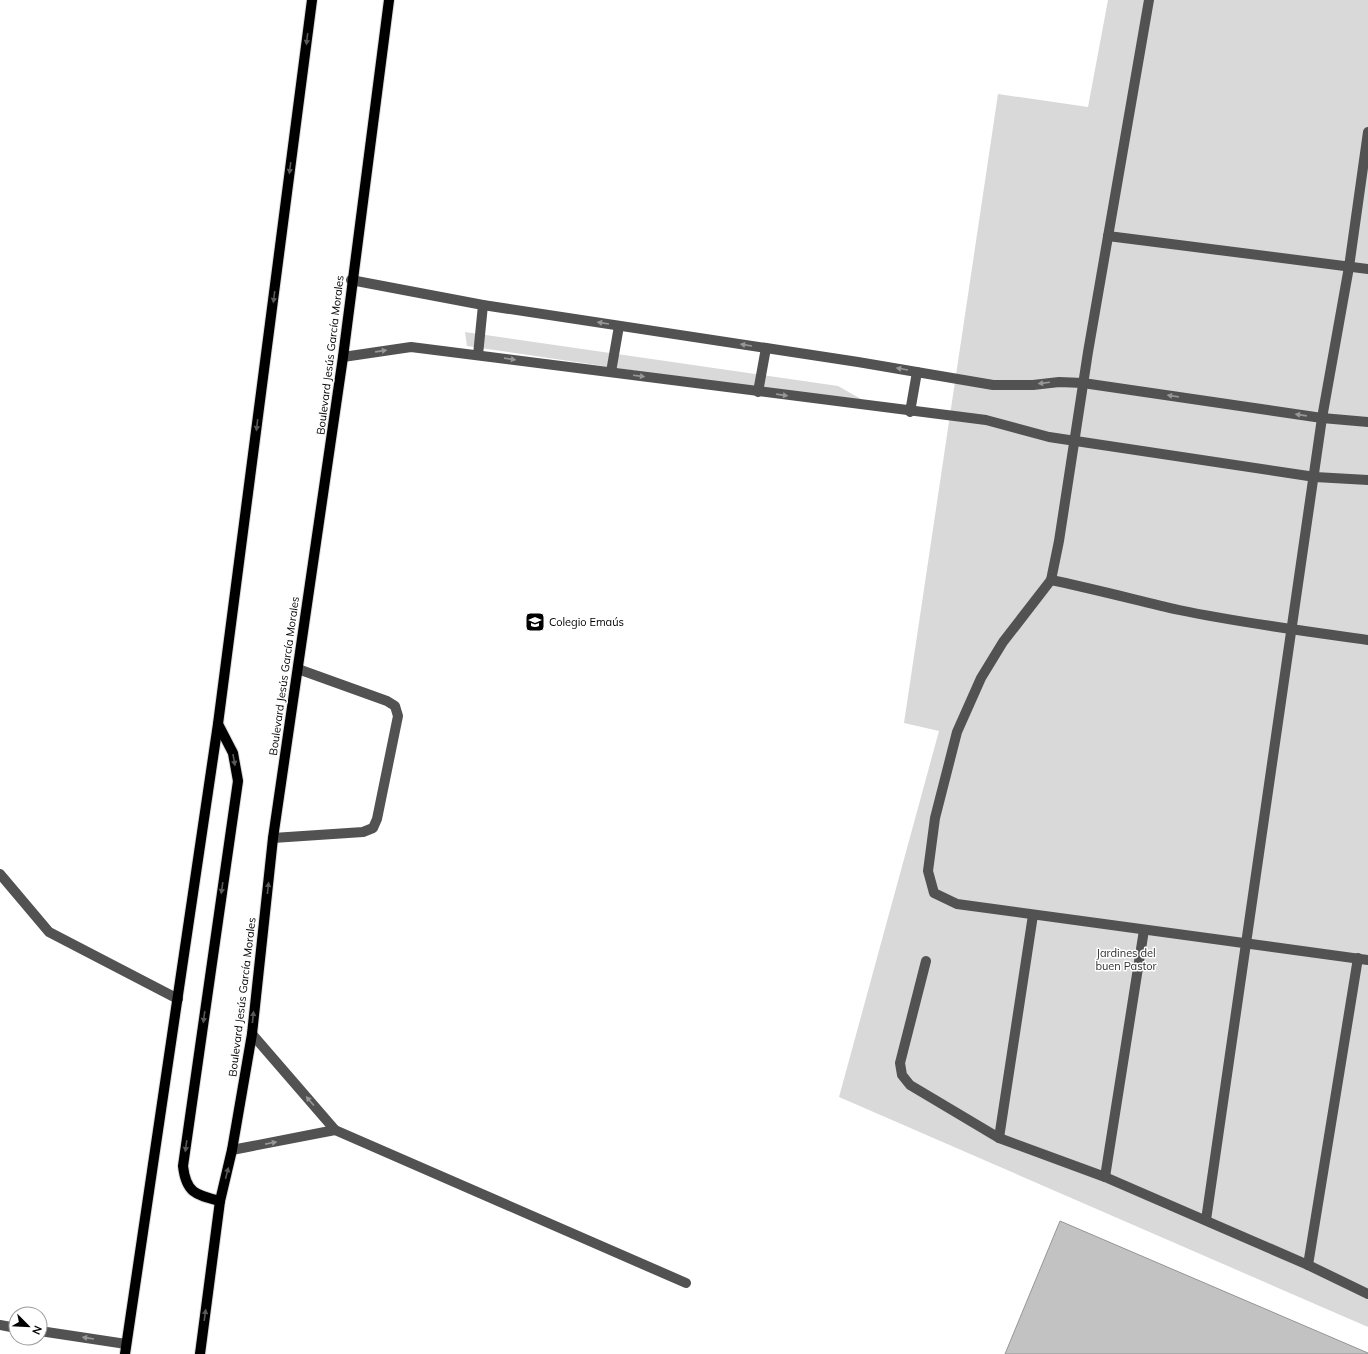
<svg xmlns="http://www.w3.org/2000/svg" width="1368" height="1354" font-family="Mulish,sans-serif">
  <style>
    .green { fill: #d9d9d9 }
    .building { fill: #c2c2c2; stroke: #969696 }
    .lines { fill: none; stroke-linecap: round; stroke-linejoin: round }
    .major-casing { stroke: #dbdbdb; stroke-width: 12 }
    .minor { stroke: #525252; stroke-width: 10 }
    .major { stroke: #000; stroke-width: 10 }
    .oneway { fill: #595959 }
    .oneway2 { fill: #979797 }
    .labels { text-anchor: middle; stroke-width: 3; stroke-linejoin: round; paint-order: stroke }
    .street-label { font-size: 11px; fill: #000; stroke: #fff }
    .poi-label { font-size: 11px; fill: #000; stroke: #fff; text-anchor: start }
    .park-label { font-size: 11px; fill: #303030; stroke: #fff }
  </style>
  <rect width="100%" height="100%" fill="#fff"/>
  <!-- green -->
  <g class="green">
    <polygon points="1108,0 1368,0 1368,1327 839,1097 939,731 904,723 998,94 1088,107"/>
    <polygon points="465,332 838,386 861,399 833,400 467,346"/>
  </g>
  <!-- building -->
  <polygon class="building" points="1060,1221 1368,1353 1368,1354 1005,1354"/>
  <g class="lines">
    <!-- major casing -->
    <g class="major-casing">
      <g id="major">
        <path d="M218,724L233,753L238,781L183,1166C186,1193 196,1195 220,1201"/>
        <polyline points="125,1354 218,724 312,0"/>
        <polyline points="200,1354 220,1201 232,1150 252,1034 273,838 343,357 389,0"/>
      </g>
    </g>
    <!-- minor -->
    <g class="minor">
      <polyline points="1149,0 1088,352 1059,541 1051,580 1003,642 981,678 957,732 935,818 928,871 934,893 957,904 1368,960"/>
      <polyline points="1108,236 1368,269"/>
      <polyline points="351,280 483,305 858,362 993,385 1033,385 1059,382 1083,383 1322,418 1368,422"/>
      <polyline points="478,355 483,305"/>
      <polyline points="343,357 411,347 986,420 1049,437 1315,477 1368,480"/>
      <polyline points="611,372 619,326"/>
      <polyline points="758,392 766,348"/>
      <polyline points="910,412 917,372"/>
      <path d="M1051,580C1094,589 1136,600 1179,610C1241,623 1305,631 1368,640"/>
      <polyline points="273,838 363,832 373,828 377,819 398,716 395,706 387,701 298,669"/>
      <polyline points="0,874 49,932 178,999"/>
      <polyline points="926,961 900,1063 902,1075 910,1085 999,1138 1105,1177 1308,1265 1368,1294"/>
      <polyline points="252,1034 335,1130 686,1283"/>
      <polyline points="999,1138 1033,915"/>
      <polyline points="232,1150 335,1130"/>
      <polyline points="1105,1177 1144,930"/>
      <polyline points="1206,1220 1322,418 1349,267 1368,132"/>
      <polyline points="1308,1265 1358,958"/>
      <polyline points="0,1325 16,1328"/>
      <polyline points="40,1331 126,1344"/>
    </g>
    <!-- major -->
    <use href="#major" class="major"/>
  </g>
  <!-- one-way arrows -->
  <defs><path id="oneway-solid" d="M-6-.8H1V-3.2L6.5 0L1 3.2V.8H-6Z"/></defs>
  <g class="oneway">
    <use href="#oneway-solid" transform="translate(307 39) rotate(97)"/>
    <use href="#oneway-solid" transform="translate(290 168) rotate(97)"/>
    <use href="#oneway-solid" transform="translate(274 297) rotate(97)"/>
    <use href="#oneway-solid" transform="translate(257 425) rotate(97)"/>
    <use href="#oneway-solid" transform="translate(234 760) rotate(80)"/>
    <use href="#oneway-solid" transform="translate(222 888) rotate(98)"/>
    <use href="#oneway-solid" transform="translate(268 888) rotate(-84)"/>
    <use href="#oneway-solid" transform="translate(204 1017) rotate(98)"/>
    <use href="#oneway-solid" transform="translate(253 1017) rotate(-84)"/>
    <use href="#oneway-solid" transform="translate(186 1146) rotate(98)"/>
    <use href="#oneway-solid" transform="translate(227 1173) rotate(-76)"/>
    <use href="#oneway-solid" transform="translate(205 1315) rotate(-82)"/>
  </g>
  <g class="oneway2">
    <use href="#oneway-solid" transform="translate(603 323) rotate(-171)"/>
    <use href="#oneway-solid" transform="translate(746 345) rotate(-171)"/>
    <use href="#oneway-solid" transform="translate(381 351) rotate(-8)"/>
    <use href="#oneway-solid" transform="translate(510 359) rotate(8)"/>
    <use href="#oneway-solid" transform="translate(902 369) rotate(-170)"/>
    <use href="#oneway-solid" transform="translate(639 376) rotate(7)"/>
    <use href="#oneway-solid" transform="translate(1044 383) rotate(173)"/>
    <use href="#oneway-solid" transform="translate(782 395) rotate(8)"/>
    <use href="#oneway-solid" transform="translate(1173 396) rotate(-172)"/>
    <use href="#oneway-solid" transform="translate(1301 415) rotate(-172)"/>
    <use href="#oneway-solid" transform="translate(310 1101) rotate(-131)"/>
    <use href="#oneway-solid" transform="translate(271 1143) rotate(-11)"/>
    <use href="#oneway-solid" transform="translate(88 1338) rotate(-171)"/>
  </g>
  <!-- icons -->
  <defs>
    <g id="school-square" transform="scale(1)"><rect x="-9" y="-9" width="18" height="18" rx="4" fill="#000" stroke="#fff"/><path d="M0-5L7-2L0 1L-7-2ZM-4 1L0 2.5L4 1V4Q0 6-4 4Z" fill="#fff"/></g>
  </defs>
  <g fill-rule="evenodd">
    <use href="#school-square" x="535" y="622"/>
  </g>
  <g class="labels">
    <!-- street labels -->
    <g class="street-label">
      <text transform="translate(330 355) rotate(-83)" y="4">Boulevard Jesús García Morales</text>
      <text transform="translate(284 676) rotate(-82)" y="4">Boulevard Jesús García Morales</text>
      <text transform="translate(242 997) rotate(-83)" y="4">Boulevard Jesús García Morales</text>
    </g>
    <!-- poi labels -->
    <g class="poi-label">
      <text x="549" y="626">Colegio Emaús</text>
    </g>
    <!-- park labels -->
    <g class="park-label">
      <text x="1126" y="957">Jardines del<tspan x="1126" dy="13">buen Pastor</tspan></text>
    </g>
  </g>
  <!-- north arrow -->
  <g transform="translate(28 1326) rotate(114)"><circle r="19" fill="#ffffff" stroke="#999999"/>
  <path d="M0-3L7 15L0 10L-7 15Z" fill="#000000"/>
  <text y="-6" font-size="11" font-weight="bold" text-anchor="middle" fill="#000000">N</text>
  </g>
</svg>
